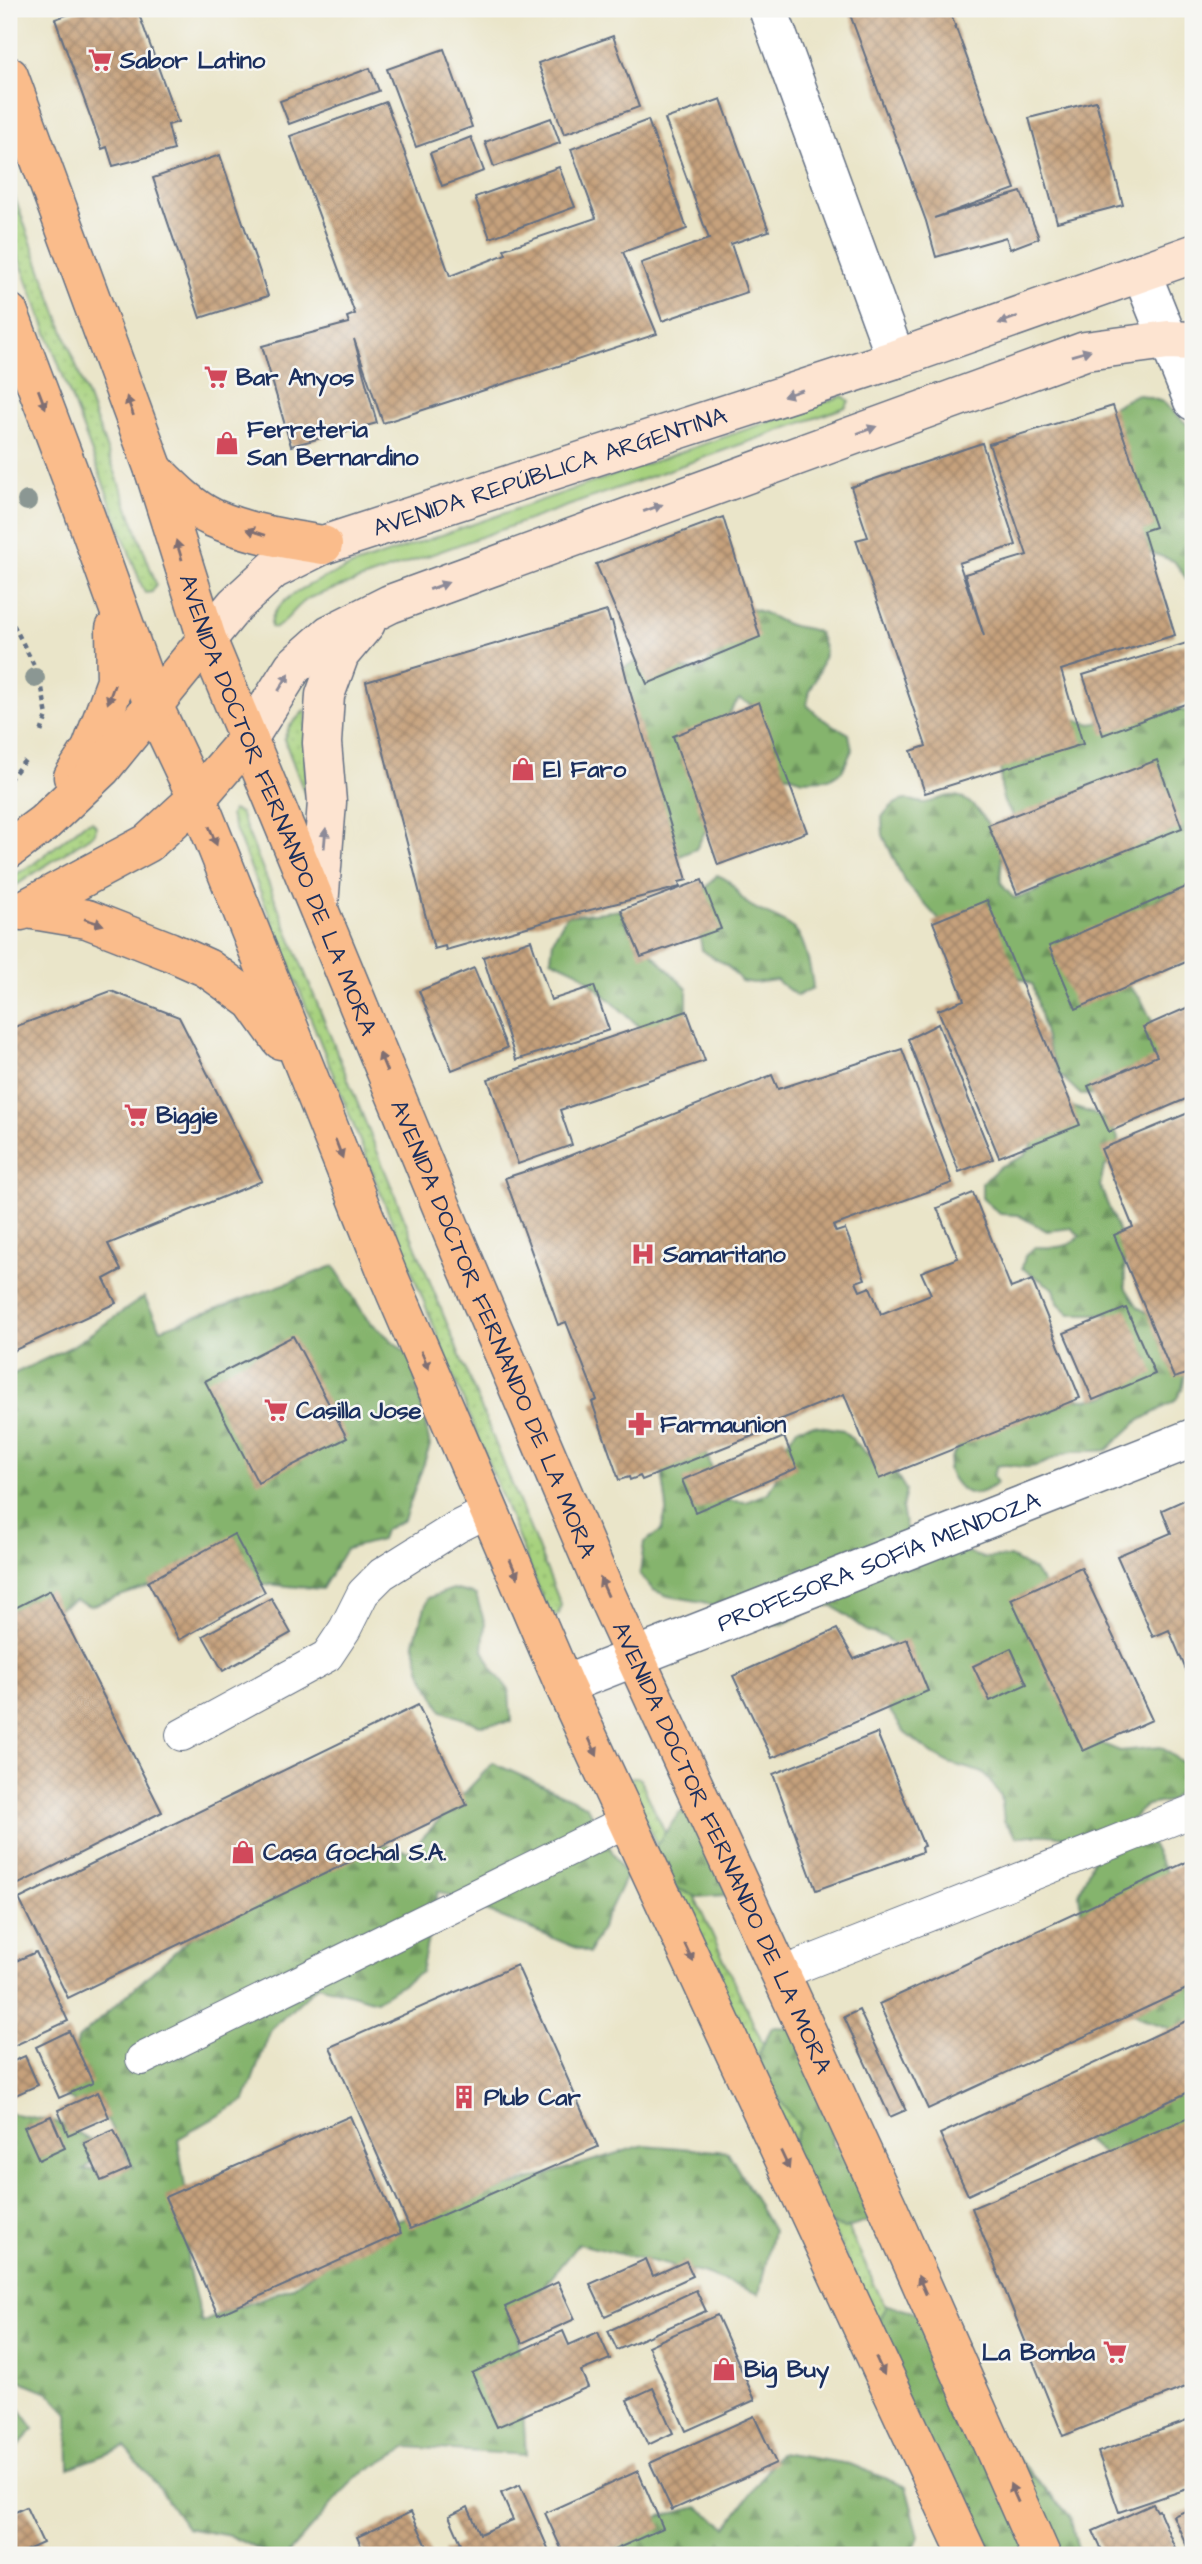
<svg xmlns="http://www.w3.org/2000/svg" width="1202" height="2564" font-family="'Architects Daughter',sans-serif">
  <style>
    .grass { fill: url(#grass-dots); stroke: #61806e; stroke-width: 2 }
    .forest { fill: url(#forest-firs); stroke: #507266; stroke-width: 2 }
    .green { fill: #a7d27e; stroke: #61806e; stroke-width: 2 }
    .building { fill: url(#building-cross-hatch) }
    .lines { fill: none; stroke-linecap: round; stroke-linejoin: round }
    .service-casing { stroke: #636f83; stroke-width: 34 }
    .minor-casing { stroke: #636f83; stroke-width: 41 }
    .secondary-casing { stroke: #636f83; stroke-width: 41 }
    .trunk-casing { stroke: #636f83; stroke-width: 41 }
    .path { stroke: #636f83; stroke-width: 4.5; stroke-dasharray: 5 5; stroke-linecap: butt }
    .service { stroke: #fff; stroke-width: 32 }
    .minor { stroke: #fff; stroke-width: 38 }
    .secondary { stroke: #fde4d1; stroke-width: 38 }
    .trunk { stroke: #fabc8b; stroke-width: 38 }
    .tree { fill: #8b9793 }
    .oneway { fill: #8c8a98 }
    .oneway2 { fill: #7f6e72 }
    .labels { text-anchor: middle; stroke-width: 5; stroke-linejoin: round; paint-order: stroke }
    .poi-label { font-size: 24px; font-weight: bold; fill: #1b2f5e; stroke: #f6f6f2; text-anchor: start }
    .street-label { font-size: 24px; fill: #1b2f5e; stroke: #f6f6f2 }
  </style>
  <defs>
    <pattern id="grass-dots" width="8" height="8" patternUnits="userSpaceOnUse" patternTransform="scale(1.75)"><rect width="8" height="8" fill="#a7d27e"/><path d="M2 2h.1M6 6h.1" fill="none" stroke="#8fb56f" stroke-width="1.8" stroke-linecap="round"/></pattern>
    <pattern id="forest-firs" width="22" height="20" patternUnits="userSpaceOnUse" patternTransform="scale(1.75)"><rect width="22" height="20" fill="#85b46d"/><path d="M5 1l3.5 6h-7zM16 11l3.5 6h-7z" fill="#6c935d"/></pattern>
    <pattern id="building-cross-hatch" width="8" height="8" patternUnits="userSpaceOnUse" patternTransform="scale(1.75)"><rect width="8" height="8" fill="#c6a17c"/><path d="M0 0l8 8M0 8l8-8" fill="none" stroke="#a08469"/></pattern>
  </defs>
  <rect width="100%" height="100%" fill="#f6f6f2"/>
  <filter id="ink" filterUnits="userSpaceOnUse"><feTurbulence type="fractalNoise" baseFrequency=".0143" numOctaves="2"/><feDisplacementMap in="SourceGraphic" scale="14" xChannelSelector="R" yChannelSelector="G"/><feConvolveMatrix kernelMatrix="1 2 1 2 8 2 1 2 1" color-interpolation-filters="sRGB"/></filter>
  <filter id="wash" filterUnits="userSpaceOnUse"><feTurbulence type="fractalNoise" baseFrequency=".00686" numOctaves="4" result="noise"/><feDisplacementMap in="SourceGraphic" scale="28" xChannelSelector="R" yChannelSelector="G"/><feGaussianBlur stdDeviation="1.57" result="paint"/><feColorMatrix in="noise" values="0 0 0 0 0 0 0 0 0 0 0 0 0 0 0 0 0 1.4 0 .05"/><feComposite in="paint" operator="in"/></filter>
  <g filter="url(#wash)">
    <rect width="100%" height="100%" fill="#eae5c9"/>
    <!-- grass -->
    <g class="grass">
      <polygon points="9,182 156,584 152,592 145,593 143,589 9,232"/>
      <polygon points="305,710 306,713 306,797 284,739 289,727"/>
      <polygon points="232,810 240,813 561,1605 558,1615 554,1616 547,1610 230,816"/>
      <polygon points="92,821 96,826 95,833 9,890 9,878 32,865 84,824"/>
      <polygon points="631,1777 637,1777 640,1779 1000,2555 983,2555 629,1785"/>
    </g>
    <!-- forest -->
    <g class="forest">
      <polygon points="1137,394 1163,402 1191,428 1193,436 1193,472 1187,494 1187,506 1193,520 1193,588 1174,561 1149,552 1105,411"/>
      <path d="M751,609C769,612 772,619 787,624C799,629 807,626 819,633L825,651L819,672L810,690L807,705L821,718L849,734L852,750L842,771L829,779L803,780L785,774L752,705L739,699L728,715L706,830L696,849L680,856L654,832L623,668C650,652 656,665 682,669C689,670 697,669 704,669L711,657L710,643Z"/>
      <path d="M1164,693L1174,708L1193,713V899L1180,890L1156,900L1133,913L1124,981L1141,999L1159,1036L1158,1067L1101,1094L1081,1095L1059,1074L1048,1047L1033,985L1011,973L974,959L904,881L883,835L882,817C889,808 896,800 908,800C913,800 919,803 924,803C935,802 945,794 956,796C976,800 998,835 1001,854C1004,877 992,878 1014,898C1043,891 1050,887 1066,861C1048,846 1009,821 1003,799C999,783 1001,765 1001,749L1071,727L1076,720L1092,724L1104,721Z"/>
      <path d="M717,875C738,883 733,893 748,904C762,914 784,918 796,931C805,940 812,975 813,988L797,996L776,980L754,983L741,981C728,962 719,963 702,950L700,937L707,919L705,889Z"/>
      <polygon points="621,910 629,930 687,989 687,1011 673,1038 640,1027 579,972 551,959 553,940 566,916"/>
      <path d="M1061,1104L1092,1113L1109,1123L1118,1138L1117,1153L1104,1168L1100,1186L1124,1245L1125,1287L1138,1307L1159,1321L1186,1368L1182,1390L1175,1401L1137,1422L1107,1450C1096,1452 1084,1450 1073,1452C1055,1454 1044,1468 1025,1467C1014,1467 1010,1463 997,1466L993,1475L997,1483C974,1501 961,1496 948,1470L951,1458L962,1442L1077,1399C1103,1401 1109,1397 1129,1380L1126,1327L1109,1314H1070L1058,1303L1054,1289L1022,1268L1025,1256L1035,1247C1050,1247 1069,1250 1080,1236L1072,1228L1047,1231L1018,1215L1000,1214L982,1198V1183L1001,1166L1024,1156Z"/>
      <polygon points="334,1266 367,1319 411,1357 430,1446 404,1520 384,1530 381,1540 346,1549 322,1589 252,1583 168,1580 90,1606 75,1600 9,1633 9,1376 71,1347 144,1297 161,1329"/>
      <path d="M813,1425L843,1430L869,1456L888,1461L906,1490L902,1509L906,1529L960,1551L984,1558L1010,1557L1034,1570L1062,1612L1095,1741L1120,1751L1161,1747L1182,1762V1786L1170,1801L1147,1805L1125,1825L1082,1842C1060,1834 1040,1833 1017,1837L1004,1821L1001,1796L984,1773L949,1763L934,1755L905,1733L888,1708L902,1654L885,1637L868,1632L833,1606H818L783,1624L753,1625L704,1602L668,1596L653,1590L640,1574L644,1542L661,1531L667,1508L661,1464L707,1454L722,1500L746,1502L768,1493L777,1476L776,1460L797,1428Z"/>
      <polygon points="453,1589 476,1595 485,1624 483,1650 494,1671 509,1690 511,1722 480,1725 442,1711 421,1671 414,1642 428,1598"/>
      <polygon points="493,1763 586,1805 626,1876 589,1953 438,1891 421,1972 376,2001 318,1985 271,2029 245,2100 178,2139 185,2187 188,2267 202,2323 218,2315 292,2287 381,2225 644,2145 728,2152 773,2231 759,2294 702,2273 578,2244 517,2319 526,2455 408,2447 355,2478 287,2555 270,2555 230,2536 187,2528 155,2483 125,2447 69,2468 68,2413 48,2392 9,2376 9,2113 57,2122 109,2149 83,2170 133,2167 107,2120 66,2097 78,2039 189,1939 365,1840 409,1852"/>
      <polygon points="700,1808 748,1855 725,1895 697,1897 637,1872 680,1812"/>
      <polygon points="1147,1836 1173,1886 1193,1919 1193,2124 1156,2154 1112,2162 1077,2133 1179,2039 1167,2027 1145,2020 1118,2003 1082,1923 1079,1893 1093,1859"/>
      <polygon points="772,2027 809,2028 832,2106 832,2144 849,2156 877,2218 845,2229 812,2217 785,2171 799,2127 754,2062"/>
      <polygon points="887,2305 931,2317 978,2414 1070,2516 1079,2555 955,2555 862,2346"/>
      <polygon points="9,2403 16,2404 34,2429 9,2455"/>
      <polygon points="779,2453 850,2464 906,2487 919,2536 912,2555 606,2555 608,2547 653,2518 698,2507 727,2527"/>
    </g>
    <!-- green -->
    <path class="green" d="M843,396L849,401L846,407L309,598C296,606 289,619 276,628L271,627C269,596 330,576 352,566Z"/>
    <g id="blocks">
      <!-- building -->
      <g class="building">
        <polygon points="84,9 137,9 178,122 168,125 174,150 113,166 107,147 102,149 55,19"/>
        <polygon points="848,9 949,9 1015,189 934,218 1021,192 1039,238 1010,249 1006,237 936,257 926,221"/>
        <polygon points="613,36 639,107 564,134 538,63"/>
        <polygon points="444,49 472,127 416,147 387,69"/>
        <polygon points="370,68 379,91 289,124 280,101"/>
        <polygon points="721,99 769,231 731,244 747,292 662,321 641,263 709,239 665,119"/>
        <polygon points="1096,101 1123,205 1057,222 1029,118"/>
        <polygon points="386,102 450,276 506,254 504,249 596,218 571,149 648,120 687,229 623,252 657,334 383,423 354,339 377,423 291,446 262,346 349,323 347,317 355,314 290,136"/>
        <polygon points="551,118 560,143 494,167 485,142"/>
        <polygon points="471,137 484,171 442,186 430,153"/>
        <polygon points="220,155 268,296 200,318 153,178"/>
        <polygon points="559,167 575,207 490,238 475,197"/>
        <polygon points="1113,406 1155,527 1143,531 1175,635 1061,670 1083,744 925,793 911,751 926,746 856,540 868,537 851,487 982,443 1016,545 959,563 984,636 965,574 1027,555 989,444"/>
        <polygon points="723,517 760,637 647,684 596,564"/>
        <polygon points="607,611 610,621 612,621 629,688 687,880 679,882 680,887 555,919 446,950 445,946 434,949 366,682"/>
        <polygon points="1193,641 1193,701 1103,735 1083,675"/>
        <polygon points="759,702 807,832 718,865 673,736"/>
        <polygon points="1157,760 1182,828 1017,894 988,825"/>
        <polygon points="702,880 721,929 641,957 621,910"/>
        <polygon points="1193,884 1193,959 1076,1009 1049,946"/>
        <polygon points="987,900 1080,1125 999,1157 938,1010 964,1000 933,922"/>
        <polygon points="531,940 551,1000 594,986 609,1030 516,1060 483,957"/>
        <polygon points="474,968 507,1048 452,1070 419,991"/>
        <polygon points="111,991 179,1017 262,1181 108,1244 121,1270 104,1279 116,1303 13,1351 9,1341 9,1029"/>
        <polygon points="1193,1005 1193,1096 1109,1132 1088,1086 1157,1056 1143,1027"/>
        <polygon points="687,1011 705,1061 560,1110 572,1145 518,1164 488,1079"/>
        <polygon points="938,1024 993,1159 959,1172 908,1039"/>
        <polygon points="902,1049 952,1183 833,1226 836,1232 845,1229 865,1279 856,1282 860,1291 870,1287 881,1314 931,1294 921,1272 958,1258 937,1208 973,1193 1011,1288 1032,1280 1080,1398 879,1479 844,1394 762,1427 764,1430 760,1433 642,1480 640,1476 630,1480 629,1477 619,1480 592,1402 597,1400 566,1322 558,1325 505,1178 551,1163 772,1075 778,1089"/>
        <polygon points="1193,1111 1193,1372 1174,1378 1114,1235 1133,1227 1101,1149"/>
        <polygon points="1126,1308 1155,1374 1093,1400 1064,1333"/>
        <polygon points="293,1336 347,1438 258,1483 205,1381"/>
        <polygon points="784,1437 797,1468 695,1512 682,1480"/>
        <polygon points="1193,1496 1193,1686 1169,1630 1153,1637 1117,1556 1171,1533 1162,1510"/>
        <polygon points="234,1534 265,1592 179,1640 148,1582"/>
        <polygon points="1081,1567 1152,1720 1083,1751 1011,1599"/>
        <polygon points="50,1590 162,1812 17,1885 9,1869 9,1611"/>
        <polygon points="271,1598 291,1633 223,1671 203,1636"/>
        <polygon points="837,1629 854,1659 907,1639 928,1691 772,1758 733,1676"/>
        <polygon points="1011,1648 1027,1684 990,1701 973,1666"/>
        <polygon points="418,1705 467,1805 68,1998 19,1899"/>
        <polygon points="877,1733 924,1846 921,1847 922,1852 816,1890 773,1774"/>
        <polygon points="1193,1859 1193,1986 928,2109 879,2004"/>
        <polygon points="36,1952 68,2021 9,2048 9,1964"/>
        <polygon points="517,1965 598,2147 410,2229 330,2047"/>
        <polygon points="859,2010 906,2110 890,2117 844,2017"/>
        <polygon points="1193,2018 1193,2090 968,2195 940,2134"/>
        <polygon points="69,2031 93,2083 59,2098 36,2047"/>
        <polygon points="25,2056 38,2085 9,2098 9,2063"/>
        <polygon points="98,2092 109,2117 68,2135 58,2110"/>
        <polygon points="51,2116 65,2148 39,2160 24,2127"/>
        <polygon points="350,2116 401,2233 218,2315 165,2197"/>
        <polygon points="1193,2116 1193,2384 1063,2436 972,2208"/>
        <polygon points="114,2130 131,2168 101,2181 84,2143"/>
        <polygon points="646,2259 653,2276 686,2261 693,2276 605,2316 590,2284"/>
        <polygon points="558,2282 575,2319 522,2343 505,2307"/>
        <polygon points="696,2290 706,2311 617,2350 608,2331"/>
        <polygon points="717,2315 755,2400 686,2431 648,2346"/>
        <polygon points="563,2331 569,2345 598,2332 610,2359 581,2371 588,2387 497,2427 472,2373"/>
        <polygon points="653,2388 673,2433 648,2445 627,2400"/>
        <polygon points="754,2416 776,2463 672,2510 650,2463"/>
        <polygon points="1193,2419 1193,2487 1119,2512 1098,2452"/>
        <polygon points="638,2471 663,2528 603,2555 564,2555 545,2513"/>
        <polygon points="520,2485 551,2555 446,2555 444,2551 461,2543 449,2516 468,2507 480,2534 513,2520 501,2493"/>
        <polygon points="1153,2504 1157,2511 1159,2510 1178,2555 1104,2555 1093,2531"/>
        <polygon points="26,2507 43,2543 16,2555 9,2555 9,2515"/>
        <polygon points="1193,2508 1193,2555 1191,2555 1173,2516"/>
        <polygon points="411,2512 431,2555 365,2555 357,2537"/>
      </g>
    </g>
  </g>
  <g filter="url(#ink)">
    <use href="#blocks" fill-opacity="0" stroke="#636f83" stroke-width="2"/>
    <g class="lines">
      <!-- service casing -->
      <g class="service-casing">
        <g id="service">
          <polyline points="182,1735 327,1656 345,1629 363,1593 382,1574 457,1527 489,1511"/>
          <polyline points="779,1974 1193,1811"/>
          <polyline points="142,2059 627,1821"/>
        </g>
      </g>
      <!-- minor casing -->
      <g class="minor-casing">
        <g id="minor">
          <polyline points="768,9 896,359"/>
          <polyline points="1141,272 1193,401"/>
          <path id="s1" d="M564,1685L1193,1438"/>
        </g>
      </g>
      <!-- secondary casing -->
      <g class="secondary-casing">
        <g id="secondary">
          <path id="s2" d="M207,639L235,605L273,570L323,545L896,359L1193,254"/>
          <polyline points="248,739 293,667 330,634 390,604 1085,351 1168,340 1193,341"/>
          <polyline points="319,906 327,802 322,743 325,695 340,654 366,623"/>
        </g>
      </g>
      <!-- trunk casing -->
      <g class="trunk-casing">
        <g id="trunk">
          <path id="s3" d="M9,76L154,470L207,639L460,1251L605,1592L889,2210L1041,2555"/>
          <polyline points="9,313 80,501 154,707 197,798 388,1275 564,1685 968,2555"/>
          <path d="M154,470C171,487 191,508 213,518C247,533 285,539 323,545"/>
          <polyline points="73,777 91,749 116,681 115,629"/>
          <polyline points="9,849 44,823 102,768 207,639"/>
          <polyline points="27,909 87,919 169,951 207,968 253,1001 281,1040"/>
          <polyline points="21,911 148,843 197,798 248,739"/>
        </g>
      </g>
      <!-- path -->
      <g class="path">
        <polyline points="9,616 40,677 47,716 40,735"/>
        <polyline points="9,780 27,758"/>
      </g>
      <!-- service -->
      <use href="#service" class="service"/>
      <!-- minor -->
      <use href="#minor" class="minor"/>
      <!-- secondary -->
      <use href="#secondary" class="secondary"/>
      <!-- trunk -->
      <use href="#trunk" class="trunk"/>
    </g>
    <!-- trees -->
    <g class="tree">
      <circle cx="27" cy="501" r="10"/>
      <circle cx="35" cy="678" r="10"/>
    </g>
    <!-- one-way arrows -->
    <defs><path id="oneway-solid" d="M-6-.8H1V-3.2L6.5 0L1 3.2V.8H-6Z" transform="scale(1.75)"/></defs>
    <g class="oneway">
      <use href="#oneway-solid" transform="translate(1008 320) rotate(160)"/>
      <use href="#oneway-solid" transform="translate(1081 353) rotate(-16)"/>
      <use href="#oneway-solid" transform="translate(793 393) rotate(162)"/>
      <use href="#oneway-solid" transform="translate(867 430) rotate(-20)"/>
      <use href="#oneway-solid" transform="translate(653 508) rotate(-20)"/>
      <use href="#oneway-solid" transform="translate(439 586) rotate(-20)"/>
      <use href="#oneway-solid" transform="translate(284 682) rotate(-58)"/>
      <use href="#oneway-solid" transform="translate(325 838) rotate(-85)"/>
    </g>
    <g class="oneway2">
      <use href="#oneway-solid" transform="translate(42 399) rotate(69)"/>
      <use href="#oneway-solid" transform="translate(130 406) rotate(-110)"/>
      <use href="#oneway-solid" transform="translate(256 532) rotate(-162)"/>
      <use href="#oneway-solid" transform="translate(179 550) rotate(-107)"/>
      <use href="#oneway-solid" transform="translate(111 694) rotate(110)"/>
      <use href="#oneway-solid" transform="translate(213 836) rotate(68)"/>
      <use href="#oneway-solid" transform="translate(94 922) rotate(18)"/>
      <use href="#oneway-solid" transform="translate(383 1062) rotate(-112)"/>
      <use href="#oneway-solid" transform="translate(339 1149) rotate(69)"/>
      <use href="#oneway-solid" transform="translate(425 1360) rotate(67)"/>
      <use href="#oneway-solid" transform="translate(514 1569) rotate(67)"/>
      <use href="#oneway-solid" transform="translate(604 1587) rotate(-114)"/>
      <use href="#oneway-solid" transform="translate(593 1747) rotate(65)"/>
      <use href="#oneway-solid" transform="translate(689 1953) rotate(65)"/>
      <use href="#oneway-solid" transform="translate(785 2160) rotate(65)"/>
      <use href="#oneway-solid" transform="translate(922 2285) rotate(-114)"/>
      <use href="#oneway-solid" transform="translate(880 2366) rotate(65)"/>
      <use href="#oneway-solid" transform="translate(1014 2493) rotate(-114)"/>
    </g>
  </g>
  <!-- icons -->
  <defs>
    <g id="supermarket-bare" transform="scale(1.89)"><path d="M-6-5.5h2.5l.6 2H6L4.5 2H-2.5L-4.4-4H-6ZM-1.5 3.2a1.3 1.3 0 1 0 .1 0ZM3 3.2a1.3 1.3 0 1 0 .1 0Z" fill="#d1495b" stroke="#f6f6f2" stroke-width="2.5" paint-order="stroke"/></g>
    <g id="shop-bare" transform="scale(1.89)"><path d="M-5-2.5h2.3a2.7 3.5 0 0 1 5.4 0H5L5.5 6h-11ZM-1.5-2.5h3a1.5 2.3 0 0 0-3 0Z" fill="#d1495b" stroke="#f6f6f2" stroke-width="2.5" paint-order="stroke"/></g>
    <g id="hospital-bare" transform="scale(1.89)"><path d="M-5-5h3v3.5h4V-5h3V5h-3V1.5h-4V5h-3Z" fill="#d1495b" stroke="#f6f6f2" stroke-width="2.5" paint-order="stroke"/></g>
    <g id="pharmacy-bare" transform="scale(1.89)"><path d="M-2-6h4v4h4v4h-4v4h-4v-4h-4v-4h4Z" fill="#d1495b" stroke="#f6f6f2" stroke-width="2.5" paint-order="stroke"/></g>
    <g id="building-bare" transform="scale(1.89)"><path d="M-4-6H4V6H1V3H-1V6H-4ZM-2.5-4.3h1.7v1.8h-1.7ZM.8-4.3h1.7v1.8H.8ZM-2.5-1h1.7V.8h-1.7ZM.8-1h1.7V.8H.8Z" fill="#d1495b" stroke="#f6f6f2" stroke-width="2.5" paint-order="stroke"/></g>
  </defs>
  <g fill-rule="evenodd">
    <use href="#supermarket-bare" x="100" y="60"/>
    <use href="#supermarket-bare" x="216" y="377"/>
    <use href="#shop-bare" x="227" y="443"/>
    <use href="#shop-bare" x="523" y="769"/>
    <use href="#supermarket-bare" x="136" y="1115"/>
    <use href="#hospital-bare" x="643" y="1254"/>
    <use href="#supermarket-bare" x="276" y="1410"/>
    <use href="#pharmacy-bare" x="640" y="1424"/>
    <use href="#shop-bare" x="243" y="1852"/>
    <use href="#building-bare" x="464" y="2097"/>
    <use href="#supermarket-bare" x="1115" y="2352"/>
    <use href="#shop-bare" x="724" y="2369"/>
  </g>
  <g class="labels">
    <!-- poi labels -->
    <g class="poi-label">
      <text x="120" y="68">Sabor Latino</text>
      <text x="236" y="385">Bar Anyos</text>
      <text x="247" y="437">Ferreteria<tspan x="247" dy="28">San Bernardino</tspan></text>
      <text x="543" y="777">El Faro</text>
      <text x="156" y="1123">Biggie</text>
      <text x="663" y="1262">Samaritano</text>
      <text x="296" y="1418">Casilla Jose</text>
      <text x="660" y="1432">Farmaunion</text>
      <text x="263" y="1860">Casa Gochal S.A.</text>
      <text x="484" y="2105">Plub Car</text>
      <text x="1095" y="2360" text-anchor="end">La Bomba</text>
      <text x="744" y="2377">Big Buy</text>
    </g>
    <!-- street labels -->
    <g class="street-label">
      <text dy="8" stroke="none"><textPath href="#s2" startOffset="390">AVENIDA REPÚBLICA ARGENTINA</textPath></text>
      <text dy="8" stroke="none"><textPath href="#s3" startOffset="777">AVENIDA DOCTOR FERNANDO DE LA MORA</textPath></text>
      <text dy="8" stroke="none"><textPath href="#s3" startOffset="1344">AVENIDA DOCTOR FERNANDO DE LA MORA</textPath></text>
      <text dy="8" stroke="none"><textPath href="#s1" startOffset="338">PROFESORA SOFÍA MENDOZA</textPath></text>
      <text dy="8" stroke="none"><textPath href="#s3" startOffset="1911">AVENIDA DOCTOR FERNANDO DE LA MORA</textPath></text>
    </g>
  </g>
  <!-- margin -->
  <rect width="1202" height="2564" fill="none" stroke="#f6f6f2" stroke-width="35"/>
</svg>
